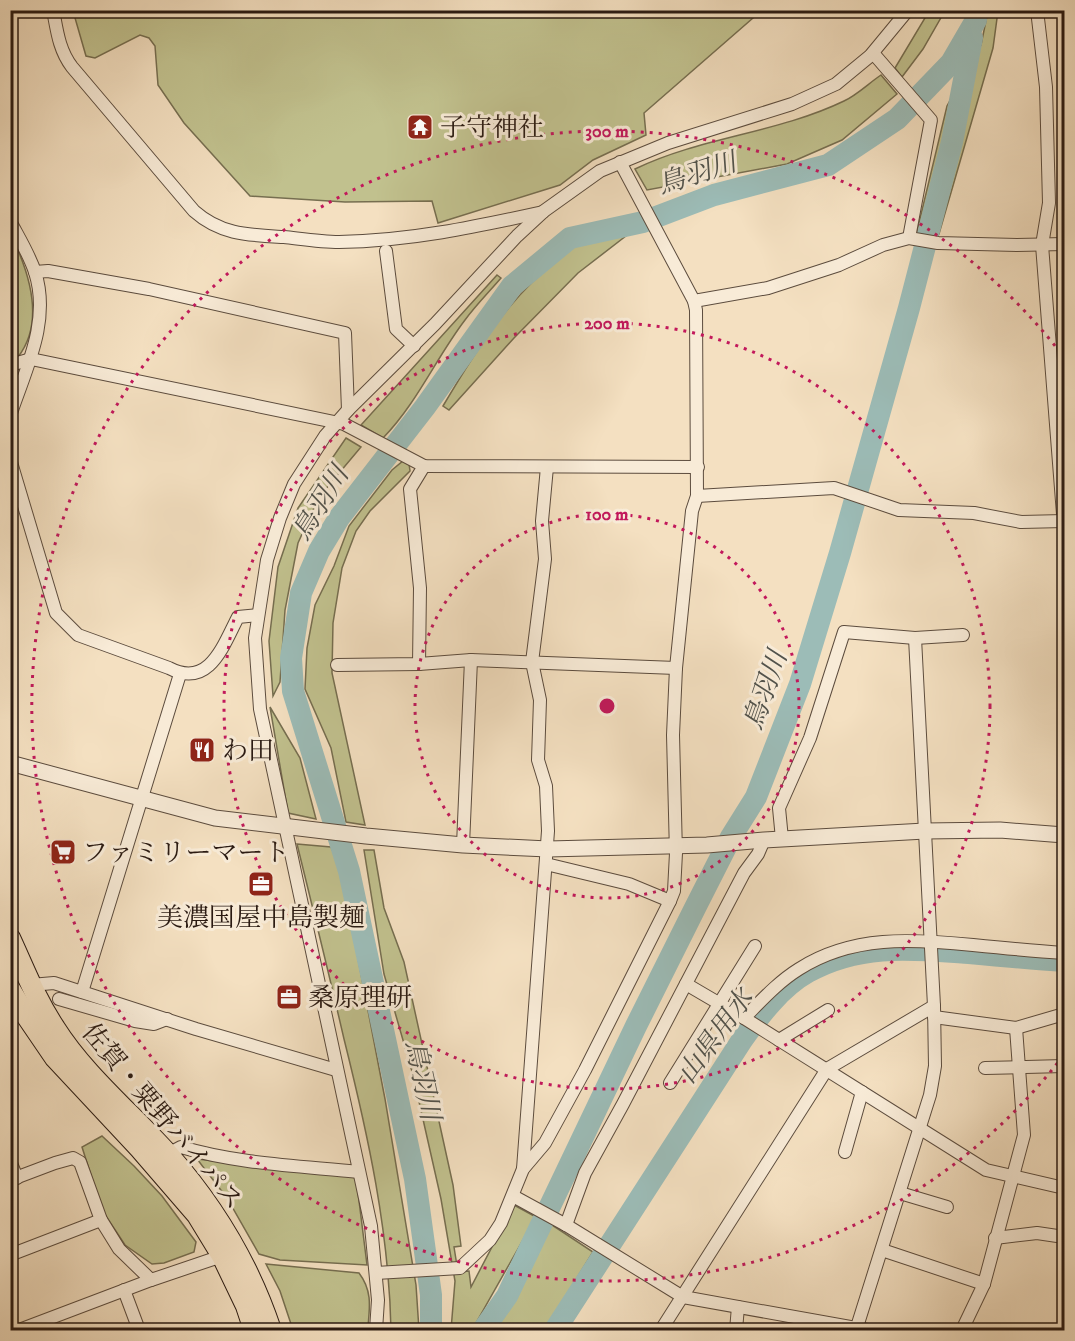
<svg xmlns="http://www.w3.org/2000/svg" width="1075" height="1341" font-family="'IM FELL DW Pica','Noto Serif JP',serif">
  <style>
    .green { fill: #c1c18e; stroke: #766e50; stroke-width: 1.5 }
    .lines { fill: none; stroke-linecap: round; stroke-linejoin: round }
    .river { stroke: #9cbcb7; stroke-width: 22 }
    .minor-casing { stroke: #5c4c3e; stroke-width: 14 }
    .tertiary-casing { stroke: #5c4c3e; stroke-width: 17 }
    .trunk-casing { stroke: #2a1a12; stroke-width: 22 }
    .minor { stroke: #f8ebd7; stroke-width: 12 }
    .tertiary { stroke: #f8ebd7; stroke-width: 15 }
    .trunk { stroke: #f4e0c1; stroke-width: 20 }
    .ring { fill: none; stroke: #c2185b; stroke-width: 3; stroke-dasharray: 3 6 }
    .labels { text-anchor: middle; stroke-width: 6; stroke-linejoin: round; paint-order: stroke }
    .poi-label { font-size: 26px; fill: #2a1a12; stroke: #f8ebd7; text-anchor: start }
    .street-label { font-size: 26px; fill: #2a1a12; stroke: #f8ebd7 }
    .water-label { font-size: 27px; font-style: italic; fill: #52534c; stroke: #f8ebd7 }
    .centre { fill: #c2185b; stroke: #f8ebd7; stroke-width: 3 }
    .ring-label { font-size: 18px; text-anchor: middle; font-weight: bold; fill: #c2185b; stroke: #f8ebd7; stroke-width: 6; stroke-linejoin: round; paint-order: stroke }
  </style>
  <rect width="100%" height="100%" fill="#f4e0c1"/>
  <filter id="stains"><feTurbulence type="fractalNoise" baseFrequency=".00333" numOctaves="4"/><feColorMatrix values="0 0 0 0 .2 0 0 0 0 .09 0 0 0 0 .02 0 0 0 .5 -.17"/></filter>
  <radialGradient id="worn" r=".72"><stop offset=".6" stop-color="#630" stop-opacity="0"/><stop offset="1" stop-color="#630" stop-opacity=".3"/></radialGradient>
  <!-- green -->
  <g class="green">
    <polygon points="73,11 73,10 761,11 644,113 646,135 593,160 560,185 438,223 432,201 345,202 250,196 184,123 158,85 155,46 149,38 140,35 95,58 86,56"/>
    <polygon points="927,11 949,11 942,16 923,49 902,77 895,68 925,18"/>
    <polygon points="988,11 998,11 993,48 939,234 917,231 947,106 981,45"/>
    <path d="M881,75L897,94L842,140L787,164L647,190L635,169C701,137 778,133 844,101C857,95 869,83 881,75Z"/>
    <path d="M635,229L578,273L514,338L449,410L443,406C478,347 508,298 563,255C575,246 587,236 603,233C613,230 624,230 635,229Z"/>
    <path d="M10,233C28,269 46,321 18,357L11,354Z"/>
    <path d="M497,275L501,278C489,292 476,305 465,320C436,358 417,403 383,438L361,425Z"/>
    <polygon points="346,438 361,447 319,497 298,543 285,610 280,682 273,696 269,641 278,567 298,508"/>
    <polygon points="403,461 409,464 410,471 370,511 356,531 342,568 333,623 332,673 365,825 346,822 331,748 305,689 307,648 315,605 334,566 349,526 392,470"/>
    <polygon points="270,707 300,758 316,819 288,813"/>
    <path d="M297,844L331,847L341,870L385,1099L416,1285L419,1330H391C389,1231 368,1135 344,1039C329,974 313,909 297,844Z"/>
    <polygon points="364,850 374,850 384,908 404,962 453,1185 461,1246 454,1247 458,1272 469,1271 471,1287 514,1205 536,1217 472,1330 451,1330 455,1281 441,1199 413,1075 384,974"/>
    <polygon points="102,1136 134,1166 162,1196 196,1242 194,1252 164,1263 152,1264 125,1245 102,1210 82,1147"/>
    <polygon points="197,1159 356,1177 367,1265 280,1260 259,1254 227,1198"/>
    <polygon points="546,1221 593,1252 545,1330 484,1330"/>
    <path d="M266,1264L359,1273C372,1290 370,1306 368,1326L348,1330H293L280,1291Z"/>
  </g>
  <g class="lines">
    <!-- river -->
    <g class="river">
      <polyline points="431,1330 431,1295 415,1179 349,871 293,691 291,658 301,593 319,551 339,518 425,407 512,286 570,238 643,222 714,195 828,165 897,119 951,63 976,20"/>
      <polyline points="483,1330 507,1296 636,1026 695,908 731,837 756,797 800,684 840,553 909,308 952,142 972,38"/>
      <path d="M555,1330L742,1040C760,1015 781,987 808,972C860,943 913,949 969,953C1001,956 1033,959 1064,961"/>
    </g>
    <!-- minor casing -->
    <g class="minor-casing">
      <g id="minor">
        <path d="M53,10C57,31 59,50 72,67L194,211C221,235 249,235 284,237C302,239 321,242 339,242C409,241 475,227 543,212"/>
        <polyline points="1037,10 1046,87 1049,203 1042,245 1064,527"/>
        <polyline points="873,53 931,120 909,238"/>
        <path d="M10,221C19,238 29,254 35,272C51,322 25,370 10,416"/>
        <polyline points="386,251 396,329 414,346"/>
        <polyline points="35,272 48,271 149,289 345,333 348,410"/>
        <polyline points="694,301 768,288 839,265 883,245 909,238 938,243 1017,245 1064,244"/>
        <polyline points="10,362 14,364 31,359 344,424 424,466 698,467"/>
        <path d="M10,459L56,613L78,635L169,668C209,689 223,646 238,617L258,615"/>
        <polyline points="697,496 834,488 899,510 974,513 1021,522 1064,521"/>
        <polyline points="419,664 420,588 410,489 424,466"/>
        <polyline points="337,665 419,664 471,660 676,668"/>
        <polyline points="782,839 779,808 810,738 844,632 915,638 963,635"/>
        <polyline points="463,845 471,660"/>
        <polyline points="546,864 629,884 670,901"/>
        <polyline points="686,984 744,1018 986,1170 1064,1188"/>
        <polyline points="31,985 54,983 196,1029 336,1070"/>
        <polyline points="82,992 180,674"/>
        <polyline points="59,999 135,1021 154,1024 167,1019"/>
        <polyline points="934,1017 1016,1028 1064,1014"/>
        <path d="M744,1018C761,1001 778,982 799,969C852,935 912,939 973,945C1003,948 1034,951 1064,953"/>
        <polyline points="779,1040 828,1010"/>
        <polyline points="985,1068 1064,1066"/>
        <polyline points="670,1083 755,946"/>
        <polyline points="845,1152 862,1092"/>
        <path d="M168,1154L181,1147C238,1164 300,1166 359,1172"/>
        <polyline points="10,1161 17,1178"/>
        <polyline points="523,1169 548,831 546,786 538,760 540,700 532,662 545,559 542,521 547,467"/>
        <polyline points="10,1180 55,1163 73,1158 80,1162 101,1220 119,1249 151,1280 222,1256"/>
        <polyline points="900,1193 947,1207"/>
        <polyline points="513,1196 566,1225 683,1297 867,1330"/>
        <polyline points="566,1225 585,1173 623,1104 744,873 758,854 764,840"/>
        <polyline points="995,1238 1037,1233 1064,1237"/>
        <polyline points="882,1250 984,1284"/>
        <polyline points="10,1255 101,1220"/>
        <polyline points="376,1273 460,1268 490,1240 501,1223 523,1169 545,1143 585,1070 670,901 674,891 676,853 673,735 676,668 692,511 697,496 696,310 694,301 620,162"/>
        <polyline points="124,1290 139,1330"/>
        <polyline points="19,1330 151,1280"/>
        <polyline points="376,1330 378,1300 371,1226 260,709 255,638 267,560 280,518 294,484 325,436 348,410 435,324 517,236 544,211 600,171 668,143 792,104 836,84 870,56 908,10"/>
        <polyline points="661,1330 827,1069 934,1006"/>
        <polyline points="736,1330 738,1307"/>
        <polyline points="856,1330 930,1095 935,1066 934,1006 915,638"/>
        <polyline points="962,1330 984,1284 1024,1135 1016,1028"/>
      </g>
    </g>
    <!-- tertiary casing -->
    <g class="tertiary-casing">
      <polyline id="tertiary" points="10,763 215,818 366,836 463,845 548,849 707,845 764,840 925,831 1000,830 1064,835"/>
    </g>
    <!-- trunk casing -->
    <g class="trunk-casing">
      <g id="trunk">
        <path d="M10,938C24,968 36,1000 55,1028C84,1074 131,1113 168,1154C214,1206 249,1264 271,1330"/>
        <polyline points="10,989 25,1014 55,1058 140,1149 197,1215 222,1256 246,1306 254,1330"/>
      </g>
    </g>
    <!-- minor -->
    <use href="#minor" class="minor"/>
    <!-- tertiary -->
    <use href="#tertiary" class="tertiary"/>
    <!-- trunk -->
    <use href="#trunk" class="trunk"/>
  </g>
  <!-- distance rings -->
  <g class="ring">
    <circle cx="607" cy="706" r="192"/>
    <circle cx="607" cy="706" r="383"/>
    <path d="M1063 1056A575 575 0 1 1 1063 356"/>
  </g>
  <!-- icons -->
  <defs>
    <g id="temple-square" transform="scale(1.35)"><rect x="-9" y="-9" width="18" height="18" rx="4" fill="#8f2418" stroke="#f8ebd7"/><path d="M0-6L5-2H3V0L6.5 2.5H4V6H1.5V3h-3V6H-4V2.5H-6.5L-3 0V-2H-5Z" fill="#fff"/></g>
    <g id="restaurant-square" transform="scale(1.35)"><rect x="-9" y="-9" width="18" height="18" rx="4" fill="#8f2418" stroke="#f8ebd7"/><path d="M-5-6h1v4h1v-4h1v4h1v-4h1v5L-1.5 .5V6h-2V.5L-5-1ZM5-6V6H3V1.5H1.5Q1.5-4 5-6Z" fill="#fff"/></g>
    <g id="supermarket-square" transform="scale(1.35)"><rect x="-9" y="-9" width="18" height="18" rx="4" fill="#8f2418" stroke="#f8ebd7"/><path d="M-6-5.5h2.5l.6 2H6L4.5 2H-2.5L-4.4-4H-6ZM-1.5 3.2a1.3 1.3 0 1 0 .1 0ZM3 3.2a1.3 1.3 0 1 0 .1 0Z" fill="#fff"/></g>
    <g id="office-square" transform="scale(1.35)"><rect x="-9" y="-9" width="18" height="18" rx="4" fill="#8f2418" stroke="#f8ebd7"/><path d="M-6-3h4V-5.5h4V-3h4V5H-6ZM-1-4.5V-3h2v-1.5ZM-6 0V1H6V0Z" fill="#fff"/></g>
  </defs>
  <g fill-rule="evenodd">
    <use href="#temple-square" x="420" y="127"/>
    <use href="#restaurant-square" x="202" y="750"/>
    <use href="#supermarket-square" x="63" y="852"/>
    <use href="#office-square" x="261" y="884"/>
    <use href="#office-square" x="289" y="997"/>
  </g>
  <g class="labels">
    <!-- poi labels -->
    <g class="poi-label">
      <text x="440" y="136">子守神社</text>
      <text x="222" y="759">わ田</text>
      <text x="82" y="861">ファミリーマート</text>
      <text x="261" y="926" text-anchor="middle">美濃国屋中島製麺</text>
      <text x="308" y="1006">桑原理研</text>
    </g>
    <!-- street labels -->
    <g class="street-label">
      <text transform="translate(163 1116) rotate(50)" y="9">佐賀・粟野バイパス</text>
    </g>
    <!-- water labels -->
    <g class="water-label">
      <text transform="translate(697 173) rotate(-18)" y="9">鳥羽川</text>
      <text transform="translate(320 503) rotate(-58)" y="9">鳥羽川</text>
      <text transform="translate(765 690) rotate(-71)" y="9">鳥羽川</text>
      <text transform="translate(715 1036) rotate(-54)" y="9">山県用水</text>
      <text transform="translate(423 1080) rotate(78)" y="9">鳥羽川</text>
    </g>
  </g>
  <circle cx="607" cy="706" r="9" class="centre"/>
  <g class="ring-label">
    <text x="607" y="137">300 m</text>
    <text x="607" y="329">200 m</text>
    <text x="607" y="520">100 m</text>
  </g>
  <!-- margin -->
  <rect width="1075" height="1341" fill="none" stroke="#f4e0c1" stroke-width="36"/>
  <rect x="12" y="12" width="1051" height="1317" fill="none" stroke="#2a1a12" stroke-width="3"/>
  <rect x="18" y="18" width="1039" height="1305" fill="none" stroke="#2a1a12" stroke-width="1.5"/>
  <rect width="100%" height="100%" filter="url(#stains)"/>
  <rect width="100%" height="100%" fill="url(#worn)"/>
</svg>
